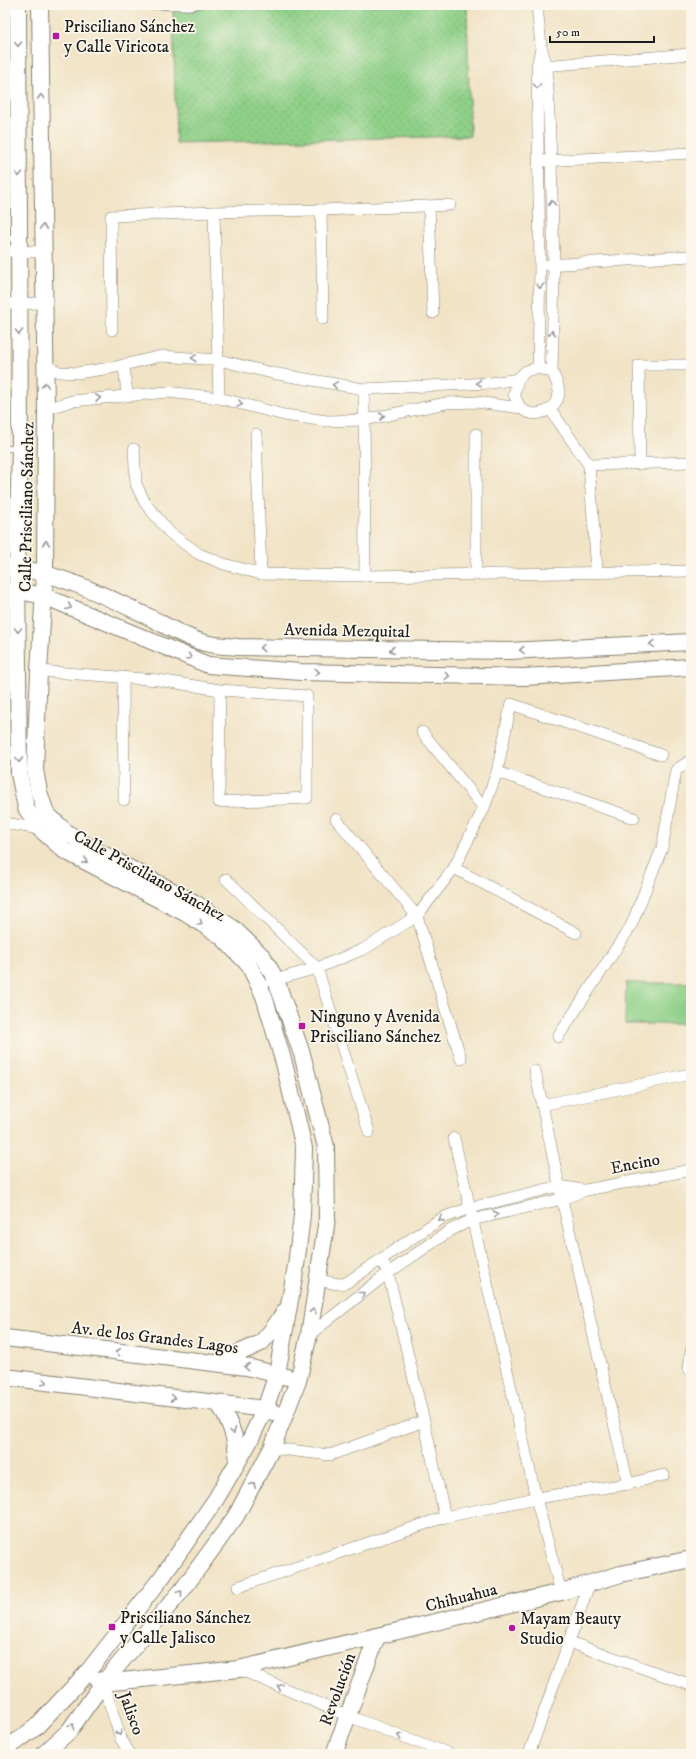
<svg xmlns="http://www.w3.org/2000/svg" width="696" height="1759" font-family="'IM FELL DW Pica',serif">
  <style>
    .green { fill: #8fd088; stroke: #567652 }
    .park { fill: url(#park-dots); stroke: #567652 }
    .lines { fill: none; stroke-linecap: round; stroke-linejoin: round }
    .lane-casing { stroke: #868071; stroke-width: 7 }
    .street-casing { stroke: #868071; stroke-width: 12 }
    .secondary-casing { stroke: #868071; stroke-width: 18 }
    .lane { stroke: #fff; stroke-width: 5.5 }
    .street { stroke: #fff; stroke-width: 11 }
    .secondary { stroke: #fff; stroke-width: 16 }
    .oneway { stroke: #999 }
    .poi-dot { fill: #b5179e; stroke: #fbf7ec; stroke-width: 1.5 }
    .labels { text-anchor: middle; stroke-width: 3.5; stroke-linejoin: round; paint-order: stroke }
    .poi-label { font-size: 17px; fill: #1c1c1c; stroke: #fbf7ec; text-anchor: start }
    .street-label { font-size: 17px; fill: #1c1c1c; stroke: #fbf7ec }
  </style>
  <defs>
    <pattern id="park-dots" width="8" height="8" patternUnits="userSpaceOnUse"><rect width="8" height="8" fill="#8fd088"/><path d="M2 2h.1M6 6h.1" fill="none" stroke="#7bb275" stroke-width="1.8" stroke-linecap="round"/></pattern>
  </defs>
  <rect width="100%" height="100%" fill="#fbf7ec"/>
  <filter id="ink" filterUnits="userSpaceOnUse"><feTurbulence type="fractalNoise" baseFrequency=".025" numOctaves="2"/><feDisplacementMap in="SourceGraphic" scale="8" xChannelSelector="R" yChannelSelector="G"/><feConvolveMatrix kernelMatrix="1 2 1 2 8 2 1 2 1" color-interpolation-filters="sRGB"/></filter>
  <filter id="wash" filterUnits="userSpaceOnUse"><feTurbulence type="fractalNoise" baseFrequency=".012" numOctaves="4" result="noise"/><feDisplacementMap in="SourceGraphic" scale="16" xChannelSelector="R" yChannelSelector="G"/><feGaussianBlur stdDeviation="0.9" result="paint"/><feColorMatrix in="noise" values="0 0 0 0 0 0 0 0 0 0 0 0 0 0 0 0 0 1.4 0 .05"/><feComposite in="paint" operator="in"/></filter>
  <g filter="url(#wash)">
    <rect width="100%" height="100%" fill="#f1e3c6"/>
    <!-- green -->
    <polygon class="green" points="626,983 691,983 691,1024 625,1024"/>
    <!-- park -->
    <polygon class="park" points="173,5 467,5 470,136 176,143"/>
  </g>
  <g filter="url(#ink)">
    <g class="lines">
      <!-- lane casing -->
      <g class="lane-casing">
        <g id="lane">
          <polyline points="119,5 193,7 198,5"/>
          <polyline points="5,448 18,449"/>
          <polyline points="5,517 17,518"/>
        </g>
      </g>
      <!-- street casing -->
      <g class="street-casing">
        <g id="street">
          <polyline points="537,5 541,47 547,66 551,161 554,265 552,372"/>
          <polyline points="542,66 691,54"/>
          <polyline points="544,161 691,153"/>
          <polyline points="429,206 433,313"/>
          <polyline points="321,210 323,319"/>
          <polyline points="214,212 219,398"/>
          <polyline points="5,251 43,252"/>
          <polyline points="547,265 691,256"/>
          <polyline points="5,304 44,303"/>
          <polyline points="112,330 111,216 214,212 321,210 450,205"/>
          <path d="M45,365L59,372L77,373L111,368L161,356L219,360L272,373L364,389L491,383L518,379L526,371L538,368L552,372C555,378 559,385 559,393C557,410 535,421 521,408C518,405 516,398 514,394L518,379"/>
          <polyline points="124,365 127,395"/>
          <polyline points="538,368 540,266 537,67 541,48"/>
          <polyline points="364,389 365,576"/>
          <polyline points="46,409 72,401 168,392 219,398 284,415 327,421 364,420 446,403 476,402 521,408"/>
          <polyline points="550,409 589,465 691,462"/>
          <polyline points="256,434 261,574"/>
          <polyline points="476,434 476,574"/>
          <polyline points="134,449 136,484 145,503 170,533 199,554 224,564 261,574 365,576 691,571"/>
          <polyline points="640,463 639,365 691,365"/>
          <polyline points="589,465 597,571"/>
          <polyline points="39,671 158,680 220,690 307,696 307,798 219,802 220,690"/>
          <polyline points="123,677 124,800"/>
          <polyline points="422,732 484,808"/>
          <polyline points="497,772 634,818"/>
          <polyline points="336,819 417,916 461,1059"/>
          <polyline points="5,823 40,829"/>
          <polyline points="454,868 576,933"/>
          <polyline points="226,879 317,968 369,1132"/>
          <polyline points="271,981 317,968 364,949 417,916 454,868 484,808 497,772 511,704 661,755"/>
          <polyline points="558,1037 631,926 662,848 676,770 691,760"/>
          <polyline points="542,1105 691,1074"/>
          <polyline points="454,1138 536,1498 561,1592"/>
          <polyline points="381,1259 388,1273 424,1421 445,1517"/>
          <polyline points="318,1280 338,1284 346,1283 442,1218 470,1208 559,1186 583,1190"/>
          <polyline points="309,1335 388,1273 451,1230 472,1220 562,1199 586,1190 691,1170"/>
          <polyline points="691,1351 689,1370 691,1371"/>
          <polyline points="272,1448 330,1455 424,1421"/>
          <polyline points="628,1484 664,1475"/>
          <polyline points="238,1587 445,1517 536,1498 628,1484 562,1199 535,1071"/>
          <polyline points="569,1642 691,1685"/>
          <polyline points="239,1669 348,1716 450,1754"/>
          <polyline points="103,1683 121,1739 130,1754"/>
          <polyline points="529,1754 589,1585"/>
        </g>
      </g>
      <!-- secondary casing -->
      <g class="secondary-casing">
        <g id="secondary">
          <polyline points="40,5 46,409 45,574 39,671 35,770 39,792 46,813 66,832 84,844 195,903 234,929 263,957 276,980 302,1054 326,1147 327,1219 309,1335 298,1381 272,1448 236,1516 183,1589 103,1683 69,1731 44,1754"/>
          <path d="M5,567C51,569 108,597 149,617C167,626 186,638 205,643C216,646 228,646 238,647L508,651L691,642"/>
          <polyline points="5,591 18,591 44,596 208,665 301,672 524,677 691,667"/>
          <polyline points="5,1338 247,1367 287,1377"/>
          <polyline points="217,1363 261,1343 273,1329 285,1311"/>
          <polyline points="5,1377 265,1409 273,1412"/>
          <path d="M219,1404C231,1424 236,1438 238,1461"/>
          <polyline points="98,1680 103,1683 239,1669 561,1592 621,1574 691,1559"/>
          <polyline points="5,1750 36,1727 86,1674 162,1577 216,1499 248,1444 265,1409 277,1374 296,1266 302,1215 304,1148 284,1063 264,996 249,965 221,936 185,913 65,851 40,829 26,808 19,773 17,568 20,449 18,5"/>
          <polyline points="334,1754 377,1636"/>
        </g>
      </g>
      <!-- lane -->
      <use href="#lane" class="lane"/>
      <!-- street -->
      <use href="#street" class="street"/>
      <!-- secondary -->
      <use href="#secondary" class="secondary"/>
    </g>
    <!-- one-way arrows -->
    <defs><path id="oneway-chevron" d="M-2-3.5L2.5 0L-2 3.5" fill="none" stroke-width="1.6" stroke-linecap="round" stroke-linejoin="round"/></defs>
    <g class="oneway">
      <use href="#oneway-chevron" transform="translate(18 44) rotate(90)"/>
      <use href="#oneway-chevron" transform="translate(537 86) rotate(89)"/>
      <use href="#oneway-chevron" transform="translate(41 97) rotate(-91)"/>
      <use href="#oneway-chevron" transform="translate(19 174) rotate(90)"/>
      <use href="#oneway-chevron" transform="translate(552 203) rotate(-91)"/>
      <use href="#oneway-chevron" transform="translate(43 227) rotate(-91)"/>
      <use href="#oneway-chevron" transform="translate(540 286) rotate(91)"/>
      <use href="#oneway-chevron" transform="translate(19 332) rotate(89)"/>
      <use href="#oneway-chevron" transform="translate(552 333) rotate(-89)"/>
      <use href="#oneway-chevron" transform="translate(194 358) rotate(-176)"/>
      <use href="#oneway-chevron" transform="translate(479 383) rotate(176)"/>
      <use href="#oneway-chevron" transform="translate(45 385) rotate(-91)"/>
      <use href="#oneway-chevron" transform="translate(335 385) rotate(-171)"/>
      <use href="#oneway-chevron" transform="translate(98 398) rotate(-6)"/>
      <use href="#oneway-chevron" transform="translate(240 404) rotate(15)"/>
      <use href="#oneway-chevron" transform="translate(382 416) rotate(-11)"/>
      <use href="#oneway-chevron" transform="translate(46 543) rotate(-90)"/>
      <use href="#oneway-chevron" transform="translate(69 607) rotate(23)"/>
      <use href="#oneway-chevron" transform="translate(18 630) rotate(90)"/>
      <use href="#oneway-chevron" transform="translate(652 644) rotate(177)"/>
      <use href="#oneway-chevron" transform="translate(262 648) rotate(-179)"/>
      <use href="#oneway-chevron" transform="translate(392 650) rotate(-180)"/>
      <use href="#oneway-chevron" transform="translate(522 650) rotate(177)"/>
      <use href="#oneway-chevron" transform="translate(189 657) rotate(23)"/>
      <use href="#oneway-chevron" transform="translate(317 672) rotate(2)"/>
      <use href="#oneway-chevron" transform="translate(447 676) rotate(1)"/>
      <use href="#oneway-chevron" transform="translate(19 760) rotate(90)"/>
      <use href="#oneway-chevron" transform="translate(85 861) rotate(27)"/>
      <use href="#oneway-chevron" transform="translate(200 923) rotate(33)"/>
      <use href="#oneway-chevron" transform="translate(496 1214) rotate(-13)"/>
      <use href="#oneway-chevron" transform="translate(441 1219) rotate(152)"/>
      <use href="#oneway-chevron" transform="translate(362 1294) rotate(-38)"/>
      <use href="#oneway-chevron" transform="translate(313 1311) rotate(-81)"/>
      <use href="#oneway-chevron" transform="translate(118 1352) rotate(-173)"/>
      <use href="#oneway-chevron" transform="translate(247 1367) rotate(-173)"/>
      <use href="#oneway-chevron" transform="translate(44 1382) rotate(7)"/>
      <use href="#oneway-chevron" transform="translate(173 1398) rotate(7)"/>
      <use href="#oneway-chevron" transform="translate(233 1431) rotate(69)"/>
      <use href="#oneway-chevron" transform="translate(253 1485) rotate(-62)"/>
      <use href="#oneway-chevron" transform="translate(180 1593) rotate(-50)"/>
      <use href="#oneway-chevron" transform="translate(280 1687) rotate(-157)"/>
      <use href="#oneway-chevron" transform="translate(72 1726) rotate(-53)"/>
      <use href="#oneway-chevron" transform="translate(119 1733) rotate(71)"/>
      <use href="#oneway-chevron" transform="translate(400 1736) rotate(-160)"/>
    </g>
  </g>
  <!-- markers -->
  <g class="poi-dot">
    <rect x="52" y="32" width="8" height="8" rx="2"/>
    <rect x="298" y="1022" width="8" height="8" rx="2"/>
    <rect x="108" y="1623" width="8" height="8" rx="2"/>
    <circle cx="512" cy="1628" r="4"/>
  </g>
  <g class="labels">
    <!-- poi labels -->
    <g class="poi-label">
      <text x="64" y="32">Prisciliano Sánchez<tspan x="64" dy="20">y Calle Viricota</tspan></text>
      <text x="310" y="1022">Ninguno y Avenida<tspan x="310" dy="20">Prisciliano Sánchez</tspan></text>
      <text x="120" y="1623">Prisciliano Sánchez<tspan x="120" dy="20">y Calle Jalisco</tspan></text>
      <text x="520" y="1624">Mayam Beauty<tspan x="520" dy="20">Studio</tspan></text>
    </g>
    <!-- street labels -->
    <g class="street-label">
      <text transform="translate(26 507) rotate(-89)" y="6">Calle Prisciliano Sánchez</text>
      <text transform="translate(347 630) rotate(1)" y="6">Avenida Mezquital</text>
      <text transform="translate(150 875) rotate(29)" y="6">Calle Prisciliano Sánchez</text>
      <text transform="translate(635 1163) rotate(-11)" y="6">Encino</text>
      <text transform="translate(155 1337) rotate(7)" y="6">Av. de los Grandes Lagos</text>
      <text transform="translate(461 1597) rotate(-14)" y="6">Chihuahua</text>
      <text transform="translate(337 1689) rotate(-70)" y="6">Revolución</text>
      <text transform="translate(132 1713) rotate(70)" y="6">Jalisco</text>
    </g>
  </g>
  <!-- margin -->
  <rect width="696" height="1759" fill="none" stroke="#fbf7ec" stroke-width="20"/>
  <!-- scale -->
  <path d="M550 36v6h104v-6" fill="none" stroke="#1c1c1c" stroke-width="2"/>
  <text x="556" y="36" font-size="12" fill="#1c1c1c" stroke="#fbf7ec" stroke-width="3" paint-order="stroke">50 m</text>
</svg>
